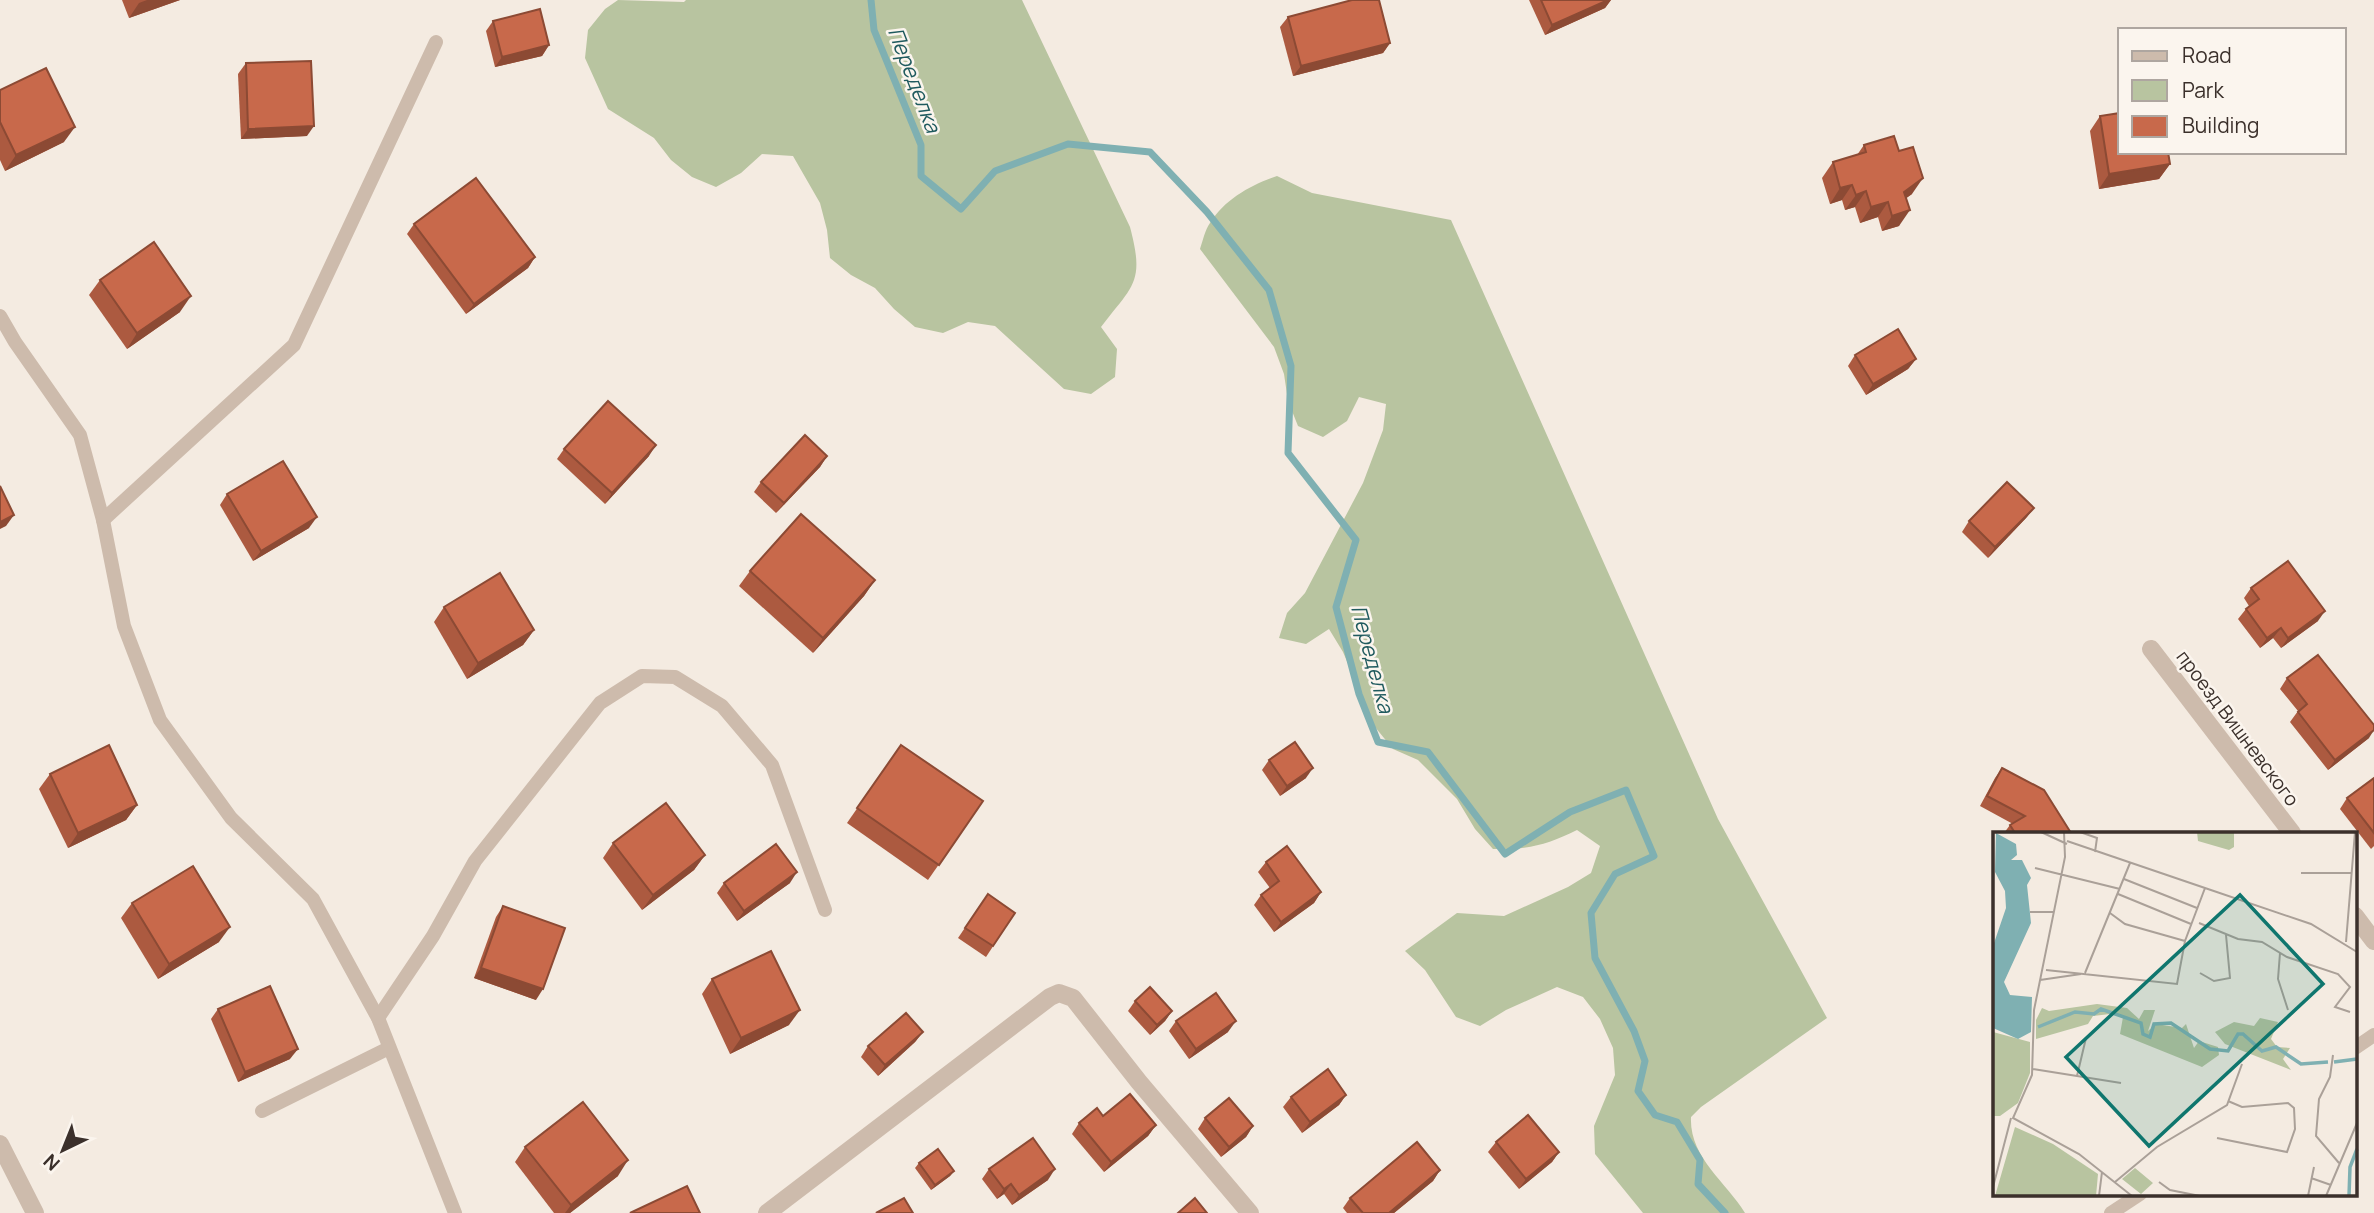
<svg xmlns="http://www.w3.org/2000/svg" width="2374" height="1213" font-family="Manrope,sans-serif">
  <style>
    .green { fill: #b8c4a0 }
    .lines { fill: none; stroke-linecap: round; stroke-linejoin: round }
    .stream { stroke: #7fb0b2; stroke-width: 7 }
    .lane { stroke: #cdbbac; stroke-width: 14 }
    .street { stroke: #cdbbac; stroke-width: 18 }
    .wall { fill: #ac5a40 }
    .shaded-wall { fill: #8c4a34 }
    .building { fill: #c8694b; stroke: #8c4a34; stroke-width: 2 }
    .labels { text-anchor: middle; stroke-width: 5; stroke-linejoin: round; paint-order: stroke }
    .street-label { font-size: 19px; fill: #3b302b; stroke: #fbf5ee }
    .water-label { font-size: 21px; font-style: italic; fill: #1f5a5e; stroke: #fbf5ee }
    .inset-river { fill: none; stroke: #7fb0b2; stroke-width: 3.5 }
    .inset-road { fill: none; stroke: #aaa098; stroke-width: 2 }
    .view { fill: #0f766e; fill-opacity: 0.15; stroke: #0f766e; stroke-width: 3.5 }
    .inset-edge { fill: none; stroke: #3b302b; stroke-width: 3.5 }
  </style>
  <rect width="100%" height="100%" fill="#f4ebe1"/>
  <!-- green -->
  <g class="green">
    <path d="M618,0L684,2L686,0H1022L1130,227C1145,283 1133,285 1101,327L1117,349L1115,377L1091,394L1064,389L995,326L968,322L943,333L915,327L894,309L875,288L851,275L830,258L827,230L820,203L793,156L762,154L741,173L716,187L692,177L671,160L654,138L608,109L585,58L588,30L605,9Z"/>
    <path d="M1277,176L1312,193L1451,220L1718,819L1827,1018L1701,1107L1691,1117C1689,1157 1726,1182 1745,1213H1643L1595,1154L1594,1126L1615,1075L1613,1048L1600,1019L1583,997L1557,987L1506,1010L1480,1026L1456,1017L1425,970L1405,951L1457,913L1504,916L1568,887L1591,873L1600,846L1577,830C1547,845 1527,850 1493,849L1475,829L1457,799L1418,760L1393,749L1375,727L1343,652L1329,629L1306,644L1279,638L1287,613L1305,593L1363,483L1383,430L1386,404L1359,397L1347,421L1323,437L1298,426L1288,401L1284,374L1274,347L1200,249C1203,240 1205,230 1210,223C1225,199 1251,185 1277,176Z"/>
  </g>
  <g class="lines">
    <!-- stream -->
    <polyline class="stream" points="871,0 874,30 921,145 921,176 961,209 995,171 1068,144 1150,152 1207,212 1269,290 1291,366 1288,453 1356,540 1336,607 1359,694 1378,742 1428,752 1505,854 1570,812 1626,790 1654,856 1615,874 1591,913 1595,958 1634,1031 1645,1061 1638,1091 1655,1115 1677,1122 1700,1160 1698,1184 1725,1213"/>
    <!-- lane -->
    <g class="lane">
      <polyline points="0,316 15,342 80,435 103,520 124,626 160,720 231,818 313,899 378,1018 455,1213"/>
      <polyline points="103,520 294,345 436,42"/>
      <polyline points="378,1018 433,936 475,861 600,703 642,676 675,677 722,706 772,765 825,910"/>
      <polyline points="2355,1048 2374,1035"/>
      <polyline points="262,1111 389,1048"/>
      <polyline points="2111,1213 2140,1194"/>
    </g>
    <!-- street -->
    <g class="street">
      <polyline points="2151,649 2292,833"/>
      <polyline points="2355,916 2374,941"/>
      <polyline points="0,1144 35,1213"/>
      <polyline points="767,1213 1050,997 1059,993 1073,998 1139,1082 1250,1213"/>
    </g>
  </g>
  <!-- wall -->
  <g class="wall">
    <polygon points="122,0 180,0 129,18"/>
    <polygon points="1529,0 1611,0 1605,8 1545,35"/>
    <polygon points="1288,17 1390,43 1383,53 1293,76 1280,27"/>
    <polygon points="493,21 549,45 542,56 495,67 486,31"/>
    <polygon points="246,63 307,136 241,139 238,74"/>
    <polygon points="0,90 64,142 5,171 0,160"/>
    <polygon points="2100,116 2120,152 2170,164 2159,179 2099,189 2090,131"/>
    <polygon points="1864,145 1912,194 1906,198 1899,226 1882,231 1878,217 1860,223 1855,207 1845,210 1842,200 1830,204 1822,178 1833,162 1857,155"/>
    <polygon points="414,224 535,257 528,268 466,314 407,234"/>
    <polygon points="100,280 180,312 127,349 89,295"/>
    <polygon points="1855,355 1916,359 1908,369 1866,395 1848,366"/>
    <polygon points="564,449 649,456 605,504 557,459"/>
    <polygon points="827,456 820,467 776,513 754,492 761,482"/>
    <polygon points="227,494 309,528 253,561 220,505"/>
    <polygon points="2034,508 2026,518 1988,558 1962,532 1969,521"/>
    <polygon points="750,571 875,580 864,596 813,653 739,586"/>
    <polygon points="2251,588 2318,621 2281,648 2273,638 2260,648 2238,619 2246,609 2249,606 2244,598"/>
    <polygon points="444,607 534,630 523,645 467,679 434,622"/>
    <polygon points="2287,678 2369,738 2328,770 2290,722 2298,711 2280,689"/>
    <polygon points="901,745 983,801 928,880 847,823"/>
    <polygon points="1269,760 1306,778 1280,796 1262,770"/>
    <polygon points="2002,768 2071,833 2004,833 2010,825 2013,824 1980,806 1995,778"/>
    <polygon points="50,774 137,805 126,820 68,848 39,789"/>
    <polygon points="2374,778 2374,846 2371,849 2340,809 2347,798"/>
    <polygon points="613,843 705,855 694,870 642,910 603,858"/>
    <polygon points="1266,862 1321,892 1314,903 1274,932 1254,905 1261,895 1270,888 1258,872"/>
    <polygon points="724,883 790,883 737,921 717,893"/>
    <polygon points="988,894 1015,913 986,957 958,938"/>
    <polygon points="132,903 219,942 158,979 121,918"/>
    <polygon points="503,906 536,1000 474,978 496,917"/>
    <polygon points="712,979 789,1025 730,1054 702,994"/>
    <polygon points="1135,1001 1172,1011 1165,1021 1150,1035 1128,1011"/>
    <polygon points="218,1009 290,1059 238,1082 211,1019"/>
    <polygon points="1176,1021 1228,1032 1189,1059 1169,1031"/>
    <polygon points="923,1032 915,1042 878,1076 861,1057 868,1046"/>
    <polygon points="1346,1095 1339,1105 1302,1133 1283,1107 1291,1097"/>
    <polygon points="1103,1116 1156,1125 1148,1136 1104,1172 1072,1134 1079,1123"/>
    <polygon points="1205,1118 1253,1126 1246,1137 1221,1157 1198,1129"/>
    <polygon points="1496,1142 1559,1152 1552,1162 1519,1189 1488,1152"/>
    <polygon points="525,1147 618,1176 570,1213 554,1213 515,1162"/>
    <polygon points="919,1163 954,1171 950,1176 931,1190 915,1168"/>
    <polygon points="989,1169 1048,1180 1012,1205 1004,1194 997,1199 982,1179"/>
    <polygon points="1440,1170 1433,1181 1394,1213 1347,1213 1343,1208 1350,1198"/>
  </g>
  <!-- shaded-wall -->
  <g class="shaded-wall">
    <polygon points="147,0 180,0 129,18 139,3"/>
    <polygon points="1608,0 1611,0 1605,8 1545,35 1552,25"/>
    <polygon points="1390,43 1383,53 1293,76 1301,66"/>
    <polygon points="549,45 542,56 495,67 502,57"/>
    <polygon points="314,126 307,136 241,139 248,129"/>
    <polygon points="75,127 64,142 5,171 16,155"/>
    <polygon points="2170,164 2159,179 2099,189 2109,174"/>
    <polygon points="1923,178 1912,194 1894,207 1904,192"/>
    <polygon points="1852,185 1842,200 1830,204 1840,188"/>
    <polygon points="1866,191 1855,207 1845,210 1856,195"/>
    <polygon points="1888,202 1878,217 1860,223 1871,207"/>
    <polygon points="1910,210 1899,226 1882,231 1892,216"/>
    <polygon points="535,257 528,268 466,314 474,304"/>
    <polygon points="191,296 180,312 127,349 137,333"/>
    <polygon points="1916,359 1908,369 1866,395 1873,384"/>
    <polygon points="656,445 649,456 605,504 612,493"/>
    <polygon points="827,456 820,467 776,513 784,503"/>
    <polygon points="2034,508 2026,518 1988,558 1995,547"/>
    <polygon points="14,515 6,526 0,529 0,522"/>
    <polygon points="317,517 309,528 253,561 261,551"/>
    <polygon points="875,580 864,596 813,653 823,638"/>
    <polygon points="2325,611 2318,621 2281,648 2288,638"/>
    <polygon points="2281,628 2273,638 2260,648 2267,638"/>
    <polygon points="534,630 523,645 467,679 478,663"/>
    <polygon points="2374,730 2369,738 2328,770 2335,760"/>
    <polygon points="1313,768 1306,778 1280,796 1287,786"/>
    <polygon points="137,805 126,820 68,848 78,833"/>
    <polygon points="705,855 694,870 642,910 653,895"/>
    <polygon points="797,872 790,883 737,921 744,911"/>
    <polygon points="1321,892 1314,903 1274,932 1281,922"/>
    <polygon points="230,927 219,942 158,979 169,964"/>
    <polygon points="481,968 543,989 536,1000 474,978"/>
    <polygon points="800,1010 789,1025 730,1054 741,1038"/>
    <polygon points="1172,1011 1165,1021 1150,1035 1157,1025"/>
    <polygon points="1236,1021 1228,1032 1189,1059 1196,1049"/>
    <polygon points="923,1032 915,1042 878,1076 885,1065"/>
    <polygon points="298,1049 290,1059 238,1082 245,1072"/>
    <polygon points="1346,1095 1339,1105 1302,1133 1310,1122"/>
    <polygon points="1156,1125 1148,1136 1104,1172 1111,1162"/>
    <polygon points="1253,1126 1246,1137 1221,1157 1229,1147"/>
    <polygon points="1559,1152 1552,1162 1519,1189 1526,1179"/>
    <polygon points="628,1160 618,1176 570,1213 565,1213 571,1205"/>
    <polygon points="1055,1169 1048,1180 1012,1205 1019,1195"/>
    <polygon points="1440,1170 1433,1181 1394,1213 1389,1213"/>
    <polygon points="954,1171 950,1176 931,1190 935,1185"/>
    <polygon points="1011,1184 1004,1194 997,1199 1004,1189"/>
  </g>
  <!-- building -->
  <g class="building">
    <polygon points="1352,0 1379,0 1390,43 1301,66 1288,17"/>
    <polygon points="1541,0 1608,0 1552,25"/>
    <polygon points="540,9 549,45 502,57 493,21"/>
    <polygon points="311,61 314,126 248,129 246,63"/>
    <polygon points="46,68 75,127 16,155 0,122 0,90"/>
    <polygon points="2120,113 2120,152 2168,152 2170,164 2109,174 2100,116"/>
    <polygon points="1894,136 1899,151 1913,147 1923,178 1904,192 1910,210 1892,216 1888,202 1871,207 1866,191 1856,195 1852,185 1840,188 1833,162 1866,152 1864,145"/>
    <polygon points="476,178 535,257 474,304 414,224"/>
    <polygon points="154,242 191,296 137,333 100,280"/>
    <polygon points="1898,329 1916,359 1873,384 1855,355"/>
    <polygon points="608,401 656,445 612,493 564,449"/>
    <polygon points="805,435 827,456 784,503 761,482"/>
    <polygon points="283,461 317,517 261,551 227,494"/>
    <polygon points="2007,482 2034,508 1995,547 1969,521"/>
    <polygon points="0,486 14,515 0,522"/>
    <polygon points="801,514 875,580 823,638 750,571"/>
    <polygon points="2288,561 2325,611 2288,638 2281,628 2267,638 2246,609 2259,599 2251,588"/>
    <polygon points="500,573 534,630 478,663 444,607"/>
    <polygon points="2318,655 2374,725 2374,730 2335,760 2298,712 2307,704 2287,678"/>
    <polygon points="1295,742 1313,768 1287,786 1269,760"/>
    <polygon points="109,745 137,805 78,833 50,774"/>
    <polygon points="901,745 983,801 939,865 857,808"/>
    <polygon points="2002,768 2044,790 2071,833 2015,833 2010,825 2025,816 1987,796"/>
    <polygon points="2374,778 2374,833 2347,798"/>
    <polygon points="666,803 705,855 653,895 613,843"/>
    <polygon points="776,844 797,872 744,911 724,883"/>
    <polygon points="1287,846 1321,892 1281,922 1261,895 1279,881 1266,862"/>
    <polygon points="193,866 230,927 169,964 132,903"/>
    <polygon points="988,894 1015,913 993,946 965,928"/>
    <polygon points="503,906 565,928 543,989 481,968"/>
    <polygon points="771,951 800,1010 741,1038 712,979"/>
    <polygon points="270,986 298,1049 245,1072 218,1009"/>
    <polygon points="1150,987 1172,1011 1157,1025 1135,1001"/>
    <polygon points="1216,993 1236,1021 1196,1049 1176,1021"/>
    <polygon points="906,1013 923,1032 885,1065 868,1046"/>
    <polygon points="1328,1069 1346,1095 1310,1122 1291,1097"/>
    <polygon points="1130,1094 1156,1125 1111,1162 1079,1123 1097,1108 1103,1116"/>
    <polygon points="1229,1098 1253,1126 1229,1147 1205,1118"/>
    <polygon points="583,1102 628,1160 571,1205 525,1147"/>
    <polygon points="1528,1115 1559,1152 1526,1179 1496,1142"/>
    <polygon points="1033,1138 1055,1169 1019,1195 1011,1184 1004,1189 989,1169"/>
    <polygon points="1417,1142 1440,1170 1389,1213 1363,1213 1350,1198"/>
    <polygon points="938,1149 954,1171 935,1185 919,1163"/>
    <polygon points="687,1186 700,1213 630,1213"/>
    <polygon points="904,1198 913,1213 876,1213"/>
    <polygon points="1195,1198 1207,1213 1178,1213"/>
  </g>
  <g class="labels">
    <!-- street labels -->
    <g class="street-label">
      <text transform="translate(2238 728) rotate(53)" y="7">проезд Вишневского</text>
    </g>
    <!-- water labels -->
    <g class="water-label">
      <text transform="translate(914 80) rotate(69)" y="7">Переделка</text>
      <text transform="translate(1372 659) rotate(75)" y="7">Переделка</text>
    </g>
  </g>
  <!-- overview -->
  <g transform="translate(1993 832)">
    <rect width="364" height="364" fill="#f4ebe1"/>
    <path d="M204,0H241V15L236,18L205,9ZM104,172L134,176L146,187L151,178H162L155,199L163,192L189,196L193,192L201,216L206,209L225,215L226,223L209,235L127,202L130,185L117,182L100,184L95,192L43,207V188L49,176L56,179ZM267,186L285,190L278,207L284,215L297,216L290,227L298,238L232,212L222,200L241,190L261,194ZM0,200L37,210V241L25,271L7,284H0ZM22,295L60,312L105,342L103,364H2ZM142,336L160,351L148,362L129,347Z" fill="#b8c4a0"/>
    <path d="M3,1L23,12L24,23L18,28H29L38,46L34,53L38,91L11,150L17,163L39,165L38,200L25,207L0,196V114L13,76L12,59L2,40Z" fill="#7fb0b2"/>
    <path class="inset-river" d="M45,195L82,180L101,182L108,177L148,191L150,202L157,205L161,192L178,191L217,217L235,219L245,202H250L269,219L283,215L308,232L335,230M341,230L364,227M356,364L357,335L364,317"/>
    <path class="inset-road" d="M48,0L74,12M71,0L72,25L41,178L39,243L20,286L86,322L139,364M87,0L104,6L102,20M74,9L212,56M42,36L127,57M308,41H359M131,47L204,76M212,56L318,92L364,120M125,62L198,92M37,80H61M117,81L132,92L192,109M206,91L245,107L269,110L294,125L345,142L357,155L342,175L357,180M353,110L362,0M287,121L285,147L295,178M53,138L184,152L192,109L212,56M92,141L137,31M207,141L221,149L237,146L233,103M47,148L88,142M340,223L337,245L326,267L323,304L346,331M40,237L128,251M84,244L93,206M224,306L294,320L302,297L301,276L295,271L249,275L235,269M318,346L338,353M122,350L164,315L234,273L249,232M166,350L177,358L207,364M0,355L18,286M106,364L109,340M315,364L321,335M333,364L364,291"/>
    <path class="view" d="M247,63L330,152L156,314L73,225Z"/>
    <rect width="364" height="364" class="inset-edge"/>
  </g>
  <!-- legend -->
  <rect x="2118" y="28" width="228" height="126" fill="#fbf5ee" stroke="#aea6a0" stroke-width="2"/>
  <rect x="2132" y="51" width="35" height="10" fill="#cdbbac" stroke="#aea6a0" stroke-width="2"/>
  <text x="2182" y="63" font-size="21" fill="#3b302b">Road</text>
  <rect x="2132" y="80" width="35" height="21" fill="#b8c4a0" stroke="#aea6a0" stroke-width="2"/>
  <text x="2182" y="98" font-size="21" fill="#3b302b">Park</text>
  <rect x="2132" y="116" width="35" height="21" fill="#c8694b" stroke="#aea6a0" stroke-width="2"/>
  <text x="2182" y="133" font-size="21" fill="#3b302b">Building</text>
  <!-- north arrow -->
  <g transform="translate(63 1150) rotate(223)" stroke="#fbf5ee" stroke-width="5" paint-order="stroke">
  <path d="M0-5L12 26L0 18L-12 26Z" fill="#3b302b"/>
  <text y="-10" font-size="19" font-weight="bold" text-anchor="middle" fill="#3b302b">N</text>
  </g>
</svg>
